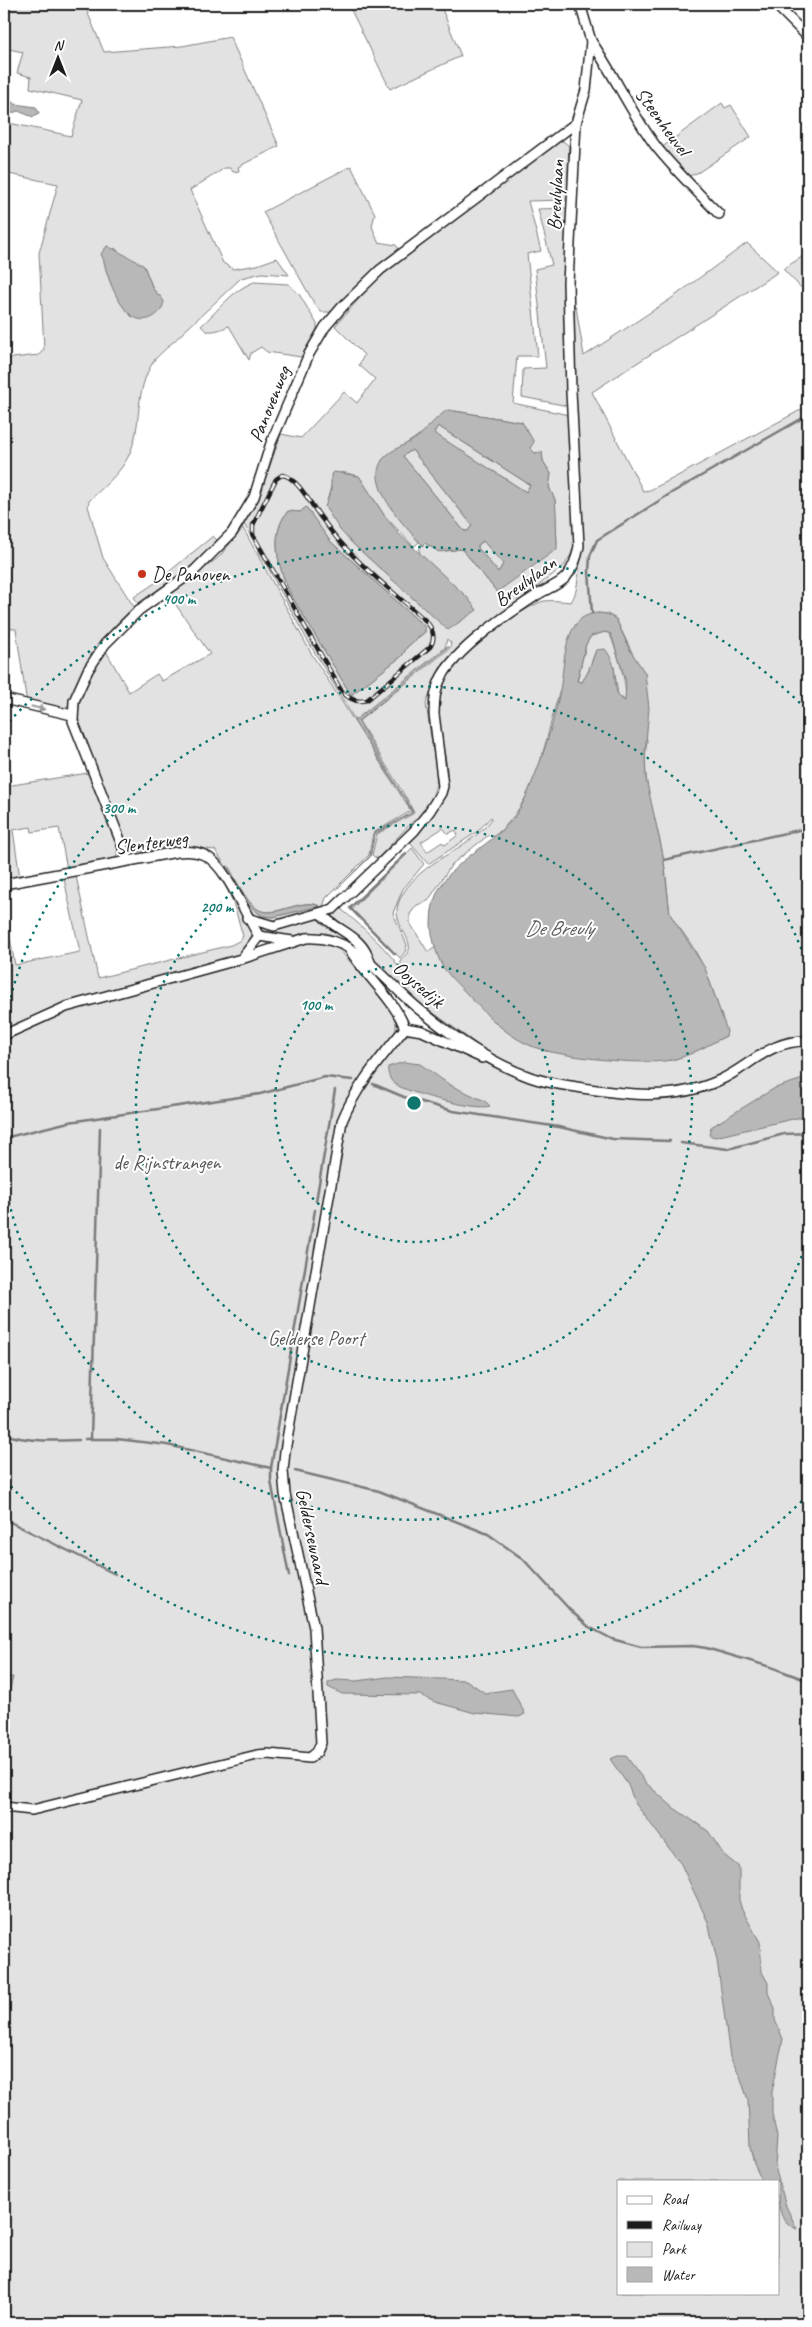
<svg xmlns="http://www.w3.org/2000/svg" width="812" height="2327" font-family="Caveat,sans-serif">
  <style>
    .green { fill: #e2e2e2; stroke: #7f7f7f; fill-rule: evenodd }
    .water { fill: #b8b8b8; stroke: #7a7a7a; fill-rule: evenodd }
    .lines { fill: none; stroke-linecap: round; stroke-linejoin: round }
    .stream { stroke: #7a7a7a; stroke-width: 2.5 }
    .minor-casing { stroke: #1c1c1c; stroke-width: 12 }
    .minor { stroke: #fff; stroke-width: 9 }
    .rail-casing { stroke: #1c1c1c; stroke-width: 4.5 }
    .rail { stroke: #fff; stroke-width: 2.5; stroke-dasharray: 8; stroke-linecap: butt }
    .oneway { fill: #999 }
    .ring { fill: none; stroke: #0f766e; stroke-width: 2.5; stroke-dasharray: 2.5 5 }
    .poi-dot { fill: #c8321e; stroke: #fff; stroke-width: 2 }
    .labels { text-anchor: middle; stroke-width: 4; stroke-linejoin: round; paint-order: stroke }
    .street-label { font-size: 20px; fill: #1c1c1c; stroke: #fff }
    .poi-label { font-size: 20px; fill: #1c1c1c; stroke: #fff; text-anchor: start }
    .park-label { font-size: 20px; fill: #575757; stroke: #fff }
    .water-label { font-size: 21px; font-style: italic; fill: #5a5a5a; stroke: #fff }
    .centre { fill: #0f766e; stroke: #fff; stroke-width: 2.5 }
    .ring-label { font-size: 15px; text-anchor: middle; font-weight: bold; fill: #0f766e; stroke: #fff; stroke-width: 4; stroke-linejoin: round; paint-order: stroke }
  </style>
  <rect width="100%" height="100%" fill="#fff"/>
  <filter id="ink" filterUnits="userSpaceOnUse"><feTurbulence type="fractalNoise" baseFrequency=".02" numOctaves="2"/><feDisplacementMap in="SourceGraphic" scale="10" xChannelSelector="R" yChannelSelector="G"/><feConvolveMatrix kernelMatrix="1 2 1 2 8 2 1 2 1" color-interpolation-filters="sRGB"/></filter>
  <g filter="url(#ink)">
    <!-- green -->
    <g class="green">
      <path d="M4,4H84L104,52L182,46L230,37L279,146L238,167L239,171L233,172L230,168H225L190,190L223,263L233,269L257,265L277,258L289,275L262,273L241,278L155,359C132,394 144,422 129,455C121,473 102,488 89,501L88,506L103,558L134,607C114,625 95,646 83,670C77,683 74,699 65,709L27,704L16,629L4,628V359L39,355L44,349L39,253L58,184L4,173V122L71,136L82,100L30,88L31,77L17,73L23,52L4,48ZM115,248L122,255L144,266L153,289L161,297L132,317C117,300 108,281 104,260Z"/>
      <polygon points="361,4 440,4 461,56 390,89 350,8"/>
      <polygon points="722,103 725,108 731,105 751,137 699,172 687,177 661,148"/>
      <path d="M558,141H563L569,146L567,200L528,201L541,251L527,254L538,356H517L513,403L569,415L576,536L574,550L564,566L457,649L440,668L426,704L437,775C436,789 432,801 423,812L424,814L418,821H413L377,859L372,855L377,834L414,813L406,797L403,798L411,811L373,833L369,855L326,898L323,907C303,915 267,934 249,913C239,901 232,882 224,868L225,865L215,850L176,846L136,852L127,847L77,724C78,698 89,671 106,651L129,692L157,674L162,681L210,654L169,595L219,557L243,528L311,653L402,797L405,796L359,721L450,648L451,643L447,639L445,648L356,722L306,638L244,524L267,474L281,434L301,438L344,392L357,403L375,379L359,365L364,355L335,326L374,282L390,269ZM455,411L522,422L530,448L535,453L542,452L543,461L551,474L549,487L555,500L557,545L497,592L463,550L460,549C445,552 437,552 425,543L419,549L420,554L429,563L427,611L352,543L327,501L332,483L341,472L359,476L384,515L414,547L419,542L390,507L382,460ZM306,508L330,541L425,627V632L407,647L402,656L351,695L291,595C279,570 268,535 288,511L300,512ZM228,866C236,879 244,899 256,908C272,921 301,896 320,906L273,917L262,916L249,905L226,867Z"/>
      <polygon points="351,166 375,214 372,226 378,242 396,245 401,252 337,309 330,312 321,312 315,305 263,212"/>
      <polygon points="567,208 568,406 522,397 523,369 546,368 535,269 552,265 538,209"/>
      <path d="M747,243L778,272L592,392L643,491L650,490L672,479L808,406V1036L787,1037L776,1041L719,1076L701,1084L658,1093L594,1087L534,1076L486,1051L424,1006L353,944L327,933L290,937L262,933L254,923C257,925 260,928 264,929C281,932 325,916 341,909C358,923 374,937 389,954C397,963 402,972 413,979L400,962C402,957 407,955 409,950C412,935 389,922 400,899C420,859 467,852 492,819L491,817L477,832L428,864L410,843C424,827 439,810 445,790C453,763 436,737 438,711C439,698 443,683 450,671C461,653 524,606 544,601C552,600 562,601 571,602C580,589 577,567 583,552L573,347L574,304L576,307L584,356L672,298ZM598,613L607,614L616,619L635,659L647,741C640,781 656,817 663,856C667,875 667,894 670,914L673,920C705,958 714,989 726,1036L692,1053L672,1060L628,1061L545,1051L502,1028L486,1013L441,964L436,947L428,952L410,923V914L417,905L428,901L452,864L490,834L493,837C537,803 544,743 559,693C567,668 587,637 598,613ZM443,828L448,834L455,830L458,835L445,845L442,842L427,852L421,842Z"/>
      <polygon points="808,253 808,295 783,269"/>
      <path d="M254,282L288,284L299,294L317,324V329L301,357L267,352L261,347L251,353L249,360L229,326C221,329 216,332 206,331L201,326C218,311 232,290 254,282Z"/>
      <polygon points="438,426 530,485 526,492 433,433"/>
      <polygon points="412,450 472,525 468,531 464,531 403,456"/>
      <polygon points="213,536 219,542 195,563 138,604 134,597 155,583"/>
      <polygon points="484,541 503,564 499,571 497,571 478,548 478,545"/>
      <path d="M605,632L610,634C618,656 626,677 626,701L618,695L614,667L596,650L588,672L582,682H577L586,644L591,636Z"/>
      <polygon points="88,773 118,849 116,859 67,869 59,828 32,832 31,827 13,830 20,878 4,880 4,784 6,786"/>
      <polygon points="412,848 424,864 403,889 393,913 407,945 405,952 400,958 352,909"/>
      <path d="M183,854L202,857L220,871L254,935L240,955L171,975L4,1033V906L15,965L80,952L64,879L76,876L98,978L231,945L241,940L243,936C235,910 225,862 194,856C184,854 173,857 163,858Z"/>
      <path d="M316,941L339,949L390,1008L396,1022V1036L418,1034L526,1080L631,1099H655L690,1094L732,1077L740,1076L760,1059L786,1047L808,1045V2323H4V1037L70,1008L293,944ZM618,2181H778V2293H618Z"/>
    </g>
    <!-- water -->
    <g class="water">
      <polygon points="9,100 15,104 36,107 39,113 33,117 18,111 6,115 4,113 4,102"/>
      <path d="M107,246C110,247 141,263 144,266L153,289L164,301C163,308 160,313 153,317C130,330 114,294 108,276C105,269 105,261 101,254Z"/>
      <path d="M448,410L522,422L534,442L530,448L535,453L542,452L543,461L551,474L549,487L555,500L556,512L557,549L497,592L463,550L460,549L439,552L425,543L422,545C407,528 363,485 383,459C392,448 408,445 419,436C429,427 436,417 448,410ZM438,426L530,485L526,492L434,433ZM412,450L472,525L468,531H464L403,456ZM483,541L503,564L499,571H497L478,548V545Z"/>
      <polygon points="334,472 359,476 384,515 400,535 467,597 477,610 448,630 352,543 340,530 325,507 331,490 331,475"/>
      <path d="M306,507L330,541L425,627V632L407,647L402,656L351,695L291,595C279,570 268,535 288,511L300,512Z"/>
      <path d="M598,613L607,614L616,619L630,650L645,673L649,708L645,753L646,779L663,855L670,914L705,968L727,1031L726,1036C708,1045 690,1056 671,1060C644,1066 554,1057 529,1045C504,1034 486,1014 468,995C460,986 446,974 441,963C436,954 431,934 431,923C431,867 482,855 512,820C524,805 530,787 537,770C547,744 555,716 560,690C564,670 563,641 576,624C582,616 589,614 598,613ZM605,632L611,634L626,682L625,701C613,696 616,679 614,668C613,661 609,654 605,649L596,650L588,672L582,682L577,681L586,644L591,636Z"/>
      <polygon points="446,647 449,647 358,721 403,796 354,721"/>
      <polygon points="405,798 413,812 375,834 370,857 336,890 370,856 374,833 412,813"/>
      <path d="M228,866C236,879 244,899 256,908C272,921 300,897 320,906L273,917L262,916L249,905L226,867Z"/>
      <path d="M404,1062L420,1064L450,1085L485,1101L490,1106C477,1111 407,1093 395,1084C390,1081 387,1073 388,1067Z"/>
      <polygon points="803,1079 808,1079 808,1118 797,1118 715,1137 709,1135 711,1127 775,1088"/>
      <polygon points="4,1677 13,1677 8,1697 4,1697"/>
      <polygon points="388,1677 466,1680 485,1693 512,1689 525,1714 519,1717 475,1713 435,1702 420,1695 342,1694 328,1687 328,1683 336,1680 356,1681"/>
      <path d="M618,1756H626L646,1783L674,1808L708,1831L724,1855L739,1867V1900L742,1910L760,1942L762,1972L768,1983V1993L775,2008V2020L783,2039L772,2092V2113L777,2137L775,2167L786,2206L797,2229C776,2221 778,2199 778,2181H762L754,2164L750,2147L748,2100L740,2076L730,2057L717,1960L708,1922L681,1864L635,1803L628,1785L610,1759Z"/>
    </g>
    <g class="lines">
      <!-- stream -->
      <g class="stream">
        <polyline points="592,613 589,571 590,556 597,540 673,492 808,415"/>
        <polyline points="664,860 808,828"/>
        <polyline points="395,954 350,908 406,854"/>
        <polyline points="373,1084 404,1097 453,1111 559,1127 613,1139 670,1141"/>
        <polyline points="4,1138 69,1122 260,1094 325,1077 353,1080"/>
        <polyline points="681,1143 728,1149 784,1134 808,1133"/>
        <polyline points="316,1201 335,1090"/>
        <path d="M4,1434C29,1442 52,1441 79,1440"/>
        <polyline points="91,1438 100,1128"/>
        <polyline points="85,1439 117,1439 167,1445 271,1468 315,1210"/>
        <polyline points="271,1468 271,1481 289,1576"/>
        <polyline points="295,1471 379,1491 488,1534 523,1559 571,1611 589,1627 612,1639 641,1647 693,1646 706,1648 771,1667 808,1681"/>
        <polyline points="4,1519 115,1574"/>
      </g>
      <!-- minor casing -->
      <g class="minor-casing">
        <g id="minor">
          <polyline points="775,4 808,37"/>
          <path d="M591,41C615,76 632,115 658,149C677,172 698,193 719,214"/>
          <polyline points="4,699 72,715"/>
          <polyline points="128,860 73,721 74,701 88,670 105,644 139,610 194,571 232,533 254,497 271,443 309,354 325,327 343,306 380,270 576,123 586,90 591,41 580,4"/>
          <path d="M4,884L177,852C187,851 196,851 204,855C226,864 245,915 259,936L292,941"/>
          <path d="M321,914C339,933 361,934 370,962"/>
          <path d="M247,918L274,926L333,909L414,831L429,812L441,793L443,786L434,714C434,703 435,690 440,680C455,649 508,614 537,595C546,589 559,585 566,577C574,567 577,558 579,546L571,391L568,283L576,123"/>
          <path d="M348,947C365,976 393,997 405,1028L422,1031L482,1058"/>
          <polyline points="243,957 259,936"/>
          <path d="M4,1035L66,1007L241,959L306,938C358,935 383,981 420,1010C452,1036 490,1063 530,1077C546,1083 565,1085 582,1088C629,1095 675,1101 720,1080C752,1065 769,1040 808,1041"/>
          <path d="M4,1807L32,1810L257,1755L268,1754L310,1758L317,1752L321,1743L314,1628L285,1494L283,1471L285,1451L342,1121C356,1086 381,1058 405,1028"/>
        </g>
      </g>
      <!-- minor -->
      <use href="#minor" class="minor"/>
      <!-- rail casing -->
      <g class="rail-casing">
        <path id="rail" d="M282,475C296,475 313,508 322,519C350,559 390,589 426,621C433,629 436,638 430,647L367,700C356,703 348,699 341,690L253,535V525L276,479Z"/>
      </g>
      <!-- rail -->
      <use href="#rail" class="rail"/>
    </g>
    <!-- one-way arrows -->
    <defs><path id="oneway-solid" d="M-6-.8H1V-3.2L6.5 0L1 3.2V.8H-6Z" transform="scale(1.25)"/></defs>
    <use class="oneway" href="#oneway-solid" transform="translate(38 708) rotate(13)"/>
  </g>
  <!-- distance rings -->
  <g class="ring">
    <circle cx="414" cy="1103" r="139"/>
    <circle cx="414" cy="1103" r="278"/>
    <path d="M807 1242A417 417 0 0 1 4 1179M4 1027A417 417 0 0 1 807 964"/>
    <path d="M807 1496A556 556 0 0 1 4 1479M4 727A556 556 0 0 1 807 710"/>
  </g>
  <!-- markers -->
  <circle class="poi-dot" cx="142" cy="574" r="5"/>
  <g class="labels">
    <!-- street labels -->
    <g class="street-label">
      <text transform="translate(663 121) rotate(54)" y="7">Steenheuvel</text>
      <text transform="translate(555 195) rotate(-87)" y="7">Breulylaan</text>
      <text transform="translate(269 404) rotate(-68)" y="7">Panovenweg</text>
      <text transform="translate(525 581) rotate(-36)" y="7">Breulylaan</text>
      <text transform="translate(151 842) rotate(-8)" y="7">Slenterweg</text>
      <text transform="translate(419 984) rotate(41)" y="7">Ooysedijk</text>
      <text transform="translate(313 1536) rotate(78)" y="7">Geldersewaard</text>
    </g>
    <!-- poi labels -->
    <g class="poi-label">
      <text x="152" y="581">De Panoven</text>
    </g>
    <!-- park labels -->
    <g class="park-label">
      <text x="167" y="1169">de Rijnstrangen</text>
      <text x="316" y="1345">Gelderse Poort</text>
    </g>
    <!-- water labels -->
    <g class="water-label">
      <text x="559" y="935">De Breuly</text>
    </g>
  </g>
  <circle cx="414" cy="1103" r="8" class="centre"/>
  <g class="ring-label">
    <text x="179" y="604">400 m</text>
    <text x="119" y="813">300 m</text>
    <text x="217" y="912">200 m</text>
    <text x="316" y="1010">100 m</text>
  </g>
  <!-- margin -->
  <rect width="812" height="2327" fill="none" stroke="#fff" stroke-width="20"/>
  <rect x="10" y="10" width="792" height="2307" fill="none" stroke="#1c1c1c" stroke-width="2" filter="url(#ink)"/>
  <!-- legend -->
  <rect x="617" y="2180" width="162" height="115" fill="#ffffff" stroke="#a4a4a4"/>
  <rect x="627" y="2196" width="25" height="8" fill="#ffffff" stroke="#a4a4a4"/>
  <text x="662" y="2204" font-size="15" fill="#1c1c1c">Road</text>
  <rect x="627" y="2221" width="25" height="8" fill="#1c1c1c" stroke="#a4a4a4"/>
  <text x="662" y="2230" font-size="15" fill="#1c1c1c">Railway</text>
  <rect x="627" y="2242" width="25" height="15" fill="#e2e2e2" stroke="#a4a4a4"/>
  <text x="662" y="2254" font-size="15" fill="#1c1c1c">Park</text>
  <rect x="627" y="2267" width="25" height="15" fill="#b8b8b8" stroke="#a4a4a4"/>
  <text x="662" y="2280" font-size="15" fill="#1c1c1c">Water</text>
  <!-- north arrow -->
  <g transform="translate(58 58)" stroke="#ffffff" stroke-width="4" paint-order="stroke">
  <path d="M0-4L9 19L0 12L-9 19Z" fill="#1c1c1c"/>
  <text y="-8" font-size="14" font-weight="bold" text-anchor="middle" fill="#1c1c1c">N</text>
  </g>
</svg>
